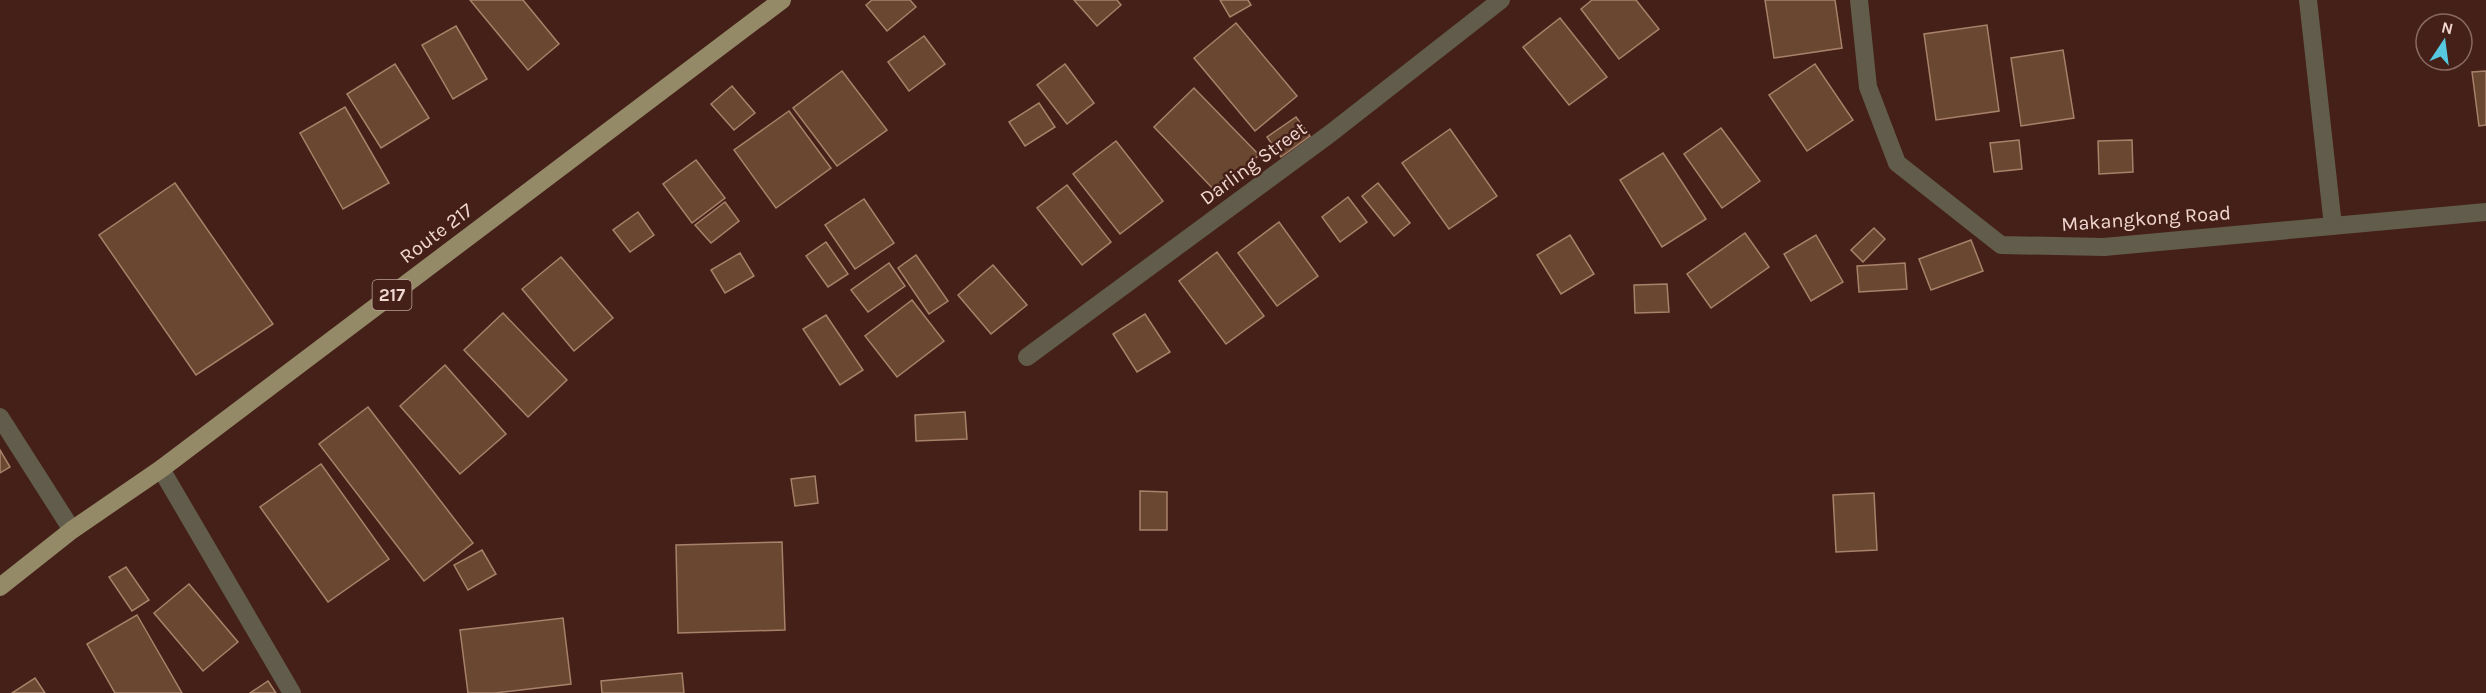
<svg xmlns="http://www.w3.org/2000/svg" width="2486" height="693" font-family="Karla,sans-serif">
  <style>
    .building { fill: #6a4731; stroke: #a88169; stroke-width: 1.5 }
    .lines { fill: none; stroke-linecap: round; stroke-linejoin: round }
    .street { stroke: #615c4b; stroke-width: 18 }
    .primary { stroke: #958a68; stroke-width: 18 }
    .labels { text-anchor: middle; stroke-width: 5; stroke-linejoin: round; paint-order: stroke }
    .shield { fill: #452018; stroke: #bda09a; stroke-width: 1.5 }
    .shield-label { font-size: 18px; font-weight: bold; fill: #f1d7d1 }
    .street-label { font-size: 20px; fill: #f1d7d1; stroke: #452018 }
  </style>
  <rect width="100%" height="100%" fill="#452018"/>
  <!-- building -->
  <g class="building">
    <polygon points="470,0 523,0 559,44 528,70"/>
    <polygon points="872,0 910,0 916,7 887,31 866,5"/>
    <polygon points="1074,0 1117,0 1121,5 1097,26"/>
    <polygon points="1220,0 1248,0 1251,5 1230,17"/>
    <polygon points="1592,0 1636,0 1659,29 1619,59 1581,9"/>
    <polygon points="1765,0 1835,0 1842,48 1774,58"/>
    <polygon points="1560,18 1607,77 1569,105 1523,47"/>
    <polygon points="1236,23 1297,96 1255,131 1194,58"/>
    <polygon points="1987,25 1999,111 1936,120 1924,34"/>
    <polygon points="456,26 487,79 453,99 422,45"/>
    <polygon points="924,36 945,64 909,91 888,62"/>
    <polygon points="2063,50 2074,118 2021,126 2011,58"/>
    <polygon points="395,64 429,118 381,148 347,94"/>
    <polygon points="1065,64 1094,103 1067,124 1037,85"/>
    <polygon points="1815,64 1853,120 1807,151 1769,95"/>
    <polygon points="842,71 887,130 837,166 793,108"/>
    <polygon points="2486,71 2486,125 2479,126 2472,72"/>
    <polygon points="732,86 755,113 734,130 711,104"/>
    <polygon points="1194,88 1259,155 1218,194 1154,127"/>
    <polygon points="1039,103 1055,127 1025,146 1009,122"/>
    <polygon points="345,107 389,183 343,209 300,133"/>
    <polygon points="789,111 831,168 776,208 734,150"/>
    <polygon points="1296,117 1310,136 1281,157 1267,137"/>
    <polygon points="1721,128 1760,181 1722,208 1684,154"/>
    <polygon points="1450,129 1497,196 1449,229 1402,163"/>
    <polygon points="2019,140 2022,169 1994,172 1990,143"/>
    <polygon points="2132,140 2133,172 2099,174 2098,141"/>
    <polygon points="1116,141 1163,201 1120,234 1073,174"/>
    <polygon points="1663,153 1706,219 1662,247 1620,180"/>
    <polygon points="696,160 725,198 692,223 663,184"/>
    <polygon points="175,183 273,324 196,375 99,235"/>
    <polygon points="1378,183 1410,223 1394,236 1362,196"/>
    <polygon points="1067,185 1111,242 1082,265 1037,208"/>
    <polygon points="1348,197 1367,222 1340,242 1322,217"/>
    <polygon points="864,199 894,243 855,269 825,225"/>
    <polygon points="725,202 739,221 711,243 695,225"/>
    <polygon points="638,212 654,235 630,252 613,230"/>
    <polygon points="1279,222 1318,276 1277,306 1238,253"/>
    <polygon points="1874,228 1885,239 1863,262 1851,250"/>
    <polygon points="1745,233 1769,267 1711,308 1687,274"/>
    <polygon points="1570,235 1594,274 1561,294 1537,255"/>
    <polygon points="1816,235 1843,282 1811,301 1784,254"/>
    <polygon points="1971,240 1983,271 1931,290 1919,259"/>
    <polygon points="826,242 848,274 828,287 806,256"/>
    <polygon points="1217,252 1264,316 1226,344 1179,281"/>
    <polygon points="740,253 754,276 725,293 711,270"/>
    <polygon points="916,255 948,301 929,314 898,268"/>
    <polygon points="561,257 613,318 574,351 522,289"/>
    <polygon points="889,263 905,286 868,312 851,290"/>
    <polygon points="1905,263 1907,289 1859,292 1857,266"/>
    <polygon points="993,265 1027,305 991,334 958,295"/>
    <polygon points="1667,284 1669,312 1635,313 1634,285"/>
    <polygon points="912,300 944,341 897,377 865,336"/>
    <polygon points="503,313 567,380 528,417 464,350"/>
    <polygon points="1145,314 1170,352 1137,372 1113,334"/>
    <polygon points="826,315 863,370 840,385 803,329"/>
    <polygon points="445,365 506,434 460,474 400,406"/>
    <polygon points="368,407 473,543 424,581 319,444"/>
    <polygon points="965,412 967,439 916,441 915,415"/>
    <polygon points="0,450 10,467 0,473"/>
    <polygon points="321,464 389,559 328,602 260,507"/>
    <polygon points="815,476 818,503 795,506 791,479"/>
    <polygon points="1140,491 1167,492 1167,530 1140,530"/>
    <polygon points="1874,493 1877,550 1836,552 1833,495"/>
    <polygon points="782,542 785,630 678,633 676,545"/>
    <polygon points="482,550 496,574 468,590 454,565"/>
    <polygon points="126,567 149,600 132,611 109,577"/>
    <polygon points="189,584 238,642 203,671 154,613"/>
    <polygon points="137,615 182,693 115,693 87,644"/>
    <polygon points="563,618 571,684 495,693 468,693 460,630"/>
    <polygon points="682,673 684,693 602,693 601,681"/>
    <polygon points="35,678 45,693 12,693"/>
    <polygon points="268,681 276,693 250,693"/>
  </g>
  <g class="lines">
    <!-- street -->
    <g class="street">
      <polyline points="1859,0 1868,87 1897,163 2001,245 2104,247 2486,212"/>
      <polyline points="2308,0 2333,226"/>
      <polyline points="1027,357 1331,133 1501,0"/>
      <polyline points="0,417 72,530"/>
      <polyline points="161,469 292,693"/>
    </g>
    <!-- primary -->
    <polyline class="primary" points="0,587 72,530 161,469 782,0"/>
  </g>
  <g class="labels">
    <!-- shield labels -->
    <rect class="shield" x="372.5" y="280" width="39" height="30" rx="4.5"/>
    <g class="shield-label">
      <text x="392" y="301">217</text>
    </g>
    <!-- street labels -->
    <g class="street-label">
      <text transform="translate(1253 163) rotate(-36)" y="7">Darling Street</text>
      <text transform="translate(2146 218) rotate(-4)" y="7">Makangkong Road</text>
      <text transform="translate(436 233) rotate(-37)" y="7">Route 217</text>
    </g>
  </g>
  <!-- north arrow -->
  <g transform="translate(2444 42) rotate(13)"><circle r="28" fill="#452018" stroke="#8a6962" stroke-width="1.5"/>
  <path d="M0-4.5L10 22L0 15L-10 22Z" fill="#56c9e0"/>
  <text y="-9" font-size="16" font-weight="bold" text-anchor="middle" fill="#f1d7d1">N</text>
  </g>
</svg>
